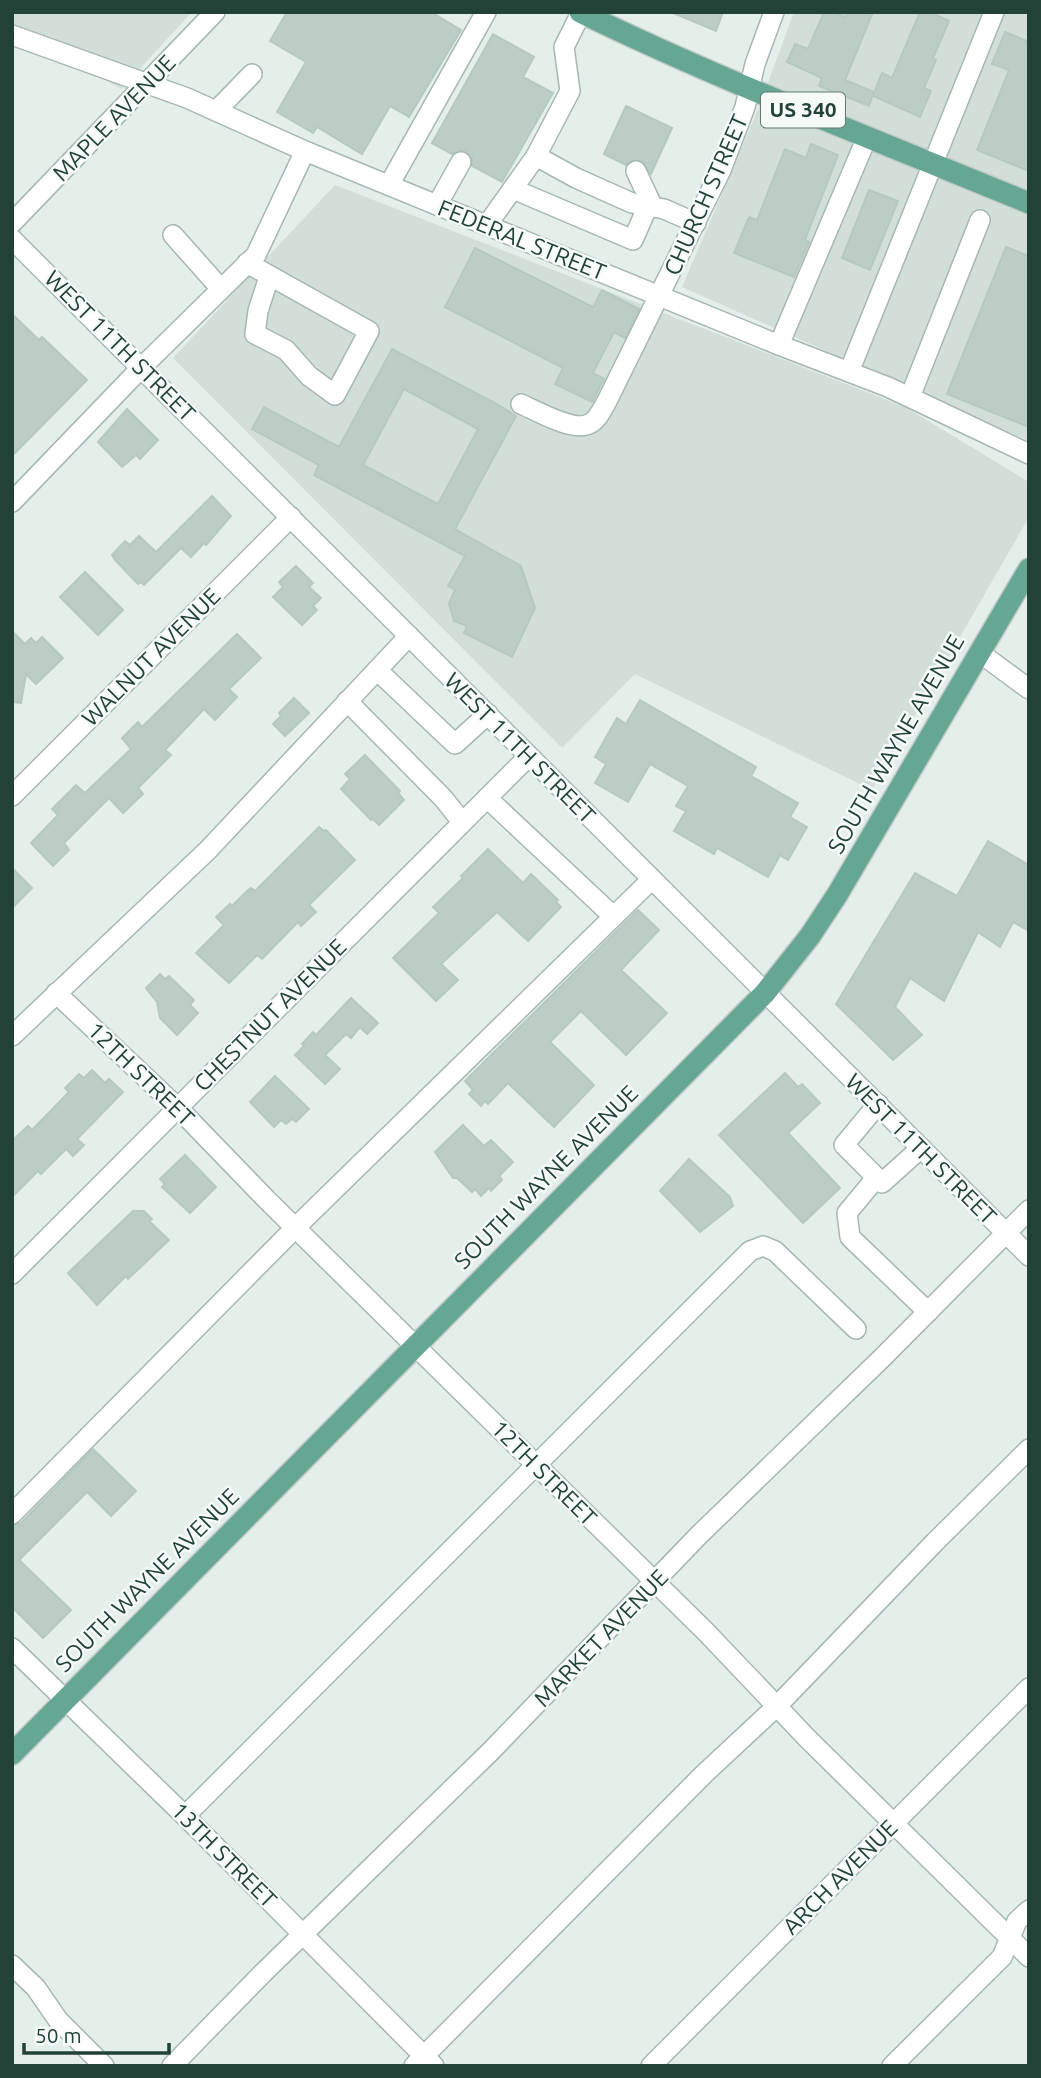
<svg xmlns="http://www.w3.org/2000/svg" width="1041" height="2078" font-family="Ubuntu,sans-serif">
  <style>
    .built { fill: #d2dfd9 }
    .building { fill: #bccdc5; stroke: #b6c9c0; stroke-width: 2; fill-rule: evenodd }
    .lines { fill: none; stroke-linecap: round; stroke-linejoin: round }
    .minor-casing { stroke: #a6b8b1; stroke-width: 22 }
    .major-casing { stroke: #c1cac7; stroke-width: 24 }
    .minor { stroke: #fff; stroke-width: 19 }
    .major { stroke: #66a793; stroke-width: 21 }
    .labels { text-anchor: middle; stroke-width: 5; stroke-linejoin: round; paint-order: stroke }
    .shield { fill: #f6fbf8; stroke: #627a72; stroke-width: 2 }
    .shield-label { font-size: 21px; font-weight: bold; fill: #224238 }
    .street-label { font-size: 23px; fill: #224238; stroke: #f6fbf8 }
  </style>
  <rect width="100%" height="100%" fill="#e4efea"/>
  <!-- built -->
  <g class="built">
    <polygon points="12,12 192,12 121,89 12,28"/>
    <polygon points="794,12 1029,12 1029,441 682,287 759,107"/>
    <polygon points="335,185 905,407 1029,482 1029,517 872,790 635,674 562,748 173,358"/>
  </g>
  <!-- building -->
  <g class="building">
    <polygon points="287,12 431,12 461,30 409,117 390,106 362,154 317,127 313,133 277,112 306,62 270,41"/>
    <polygon points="671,12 723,12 716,31"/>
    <polygon points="824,12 833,12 845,17 847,12 873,12 845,80 874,92 869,106 819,86 822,78 787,62 795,44 808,49"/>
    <polygon points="920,12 930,12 949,21 933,58 936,60 924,88 931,91 920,117 873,96 882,73 892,78"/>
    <polygon points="1005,32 1029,42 1029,171 977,150 1009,70 992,64"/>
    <polygon points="493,34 534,57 523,77 553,93 502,182 472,166 472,156 466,151 460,150 452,154 432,143"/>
    <polygon points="626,106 672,128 651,174 642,161 631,160 626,165 604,154"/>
    <polygon points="811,144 838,155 805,240 809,242 794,277 734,253 749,217 757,220 785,149 806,158"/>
    <polygon points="869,190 898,201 870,270 842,258"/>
    <polygon points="1006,247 1029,256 1029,427 947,394"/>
    <polygon points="475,248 593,307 602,290 639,309 625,338 614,332 593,373 604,379 592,402 555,384 563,368 445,307"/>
    <polygon points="12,314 39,340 42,337 87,380 12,456"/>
    <path d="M392,349L495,403L516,416L455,529L521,566L535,608L512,657L464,633L467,626L454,621L449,603L455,590L448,586L465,556L314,475L319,465L252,429L264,407L339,447ZM404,389L478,429L438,504L363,465Z"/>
    <polygon points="127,409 158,440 140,459 136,455 122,467 98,442"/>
    <polygon points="212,496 231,516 206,545 204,543 191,557 181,548 144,585 140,582 138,584 115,560 112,555 125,541 130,545 139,536 156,552"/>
    <polygon points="296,566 313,583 309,587 321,598 313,606 317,610 302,625 273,597 283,587 279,582"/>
    <polygon points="85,572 123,610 98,635 60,597"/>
    <polygon points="12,631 25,644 31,638 36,643 42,637 63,658 36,684 26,674 21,703 12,702"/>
    <polygon points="237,634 261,658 229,689 237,697 215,720 204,709 165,750 171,755 138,788 143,794 123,813 109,798 64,843 69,850 53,866 31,843 58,815 52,809 76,785 85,793 131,749 122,738 138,722 142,727"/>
    <polygon points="294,698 309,713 285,736 273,724 281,716 279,713"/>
    <polygon points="640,700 756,767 751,776 798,803 790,817 807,827 788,860 780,855 768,877 717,848 714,854 674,831 686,811 676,806 688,786 650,764 628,802 595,783 606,764 595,757 617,718 626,724"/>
    <polygon points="365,755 400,791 398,793 404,800 379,825 372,818 371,820 341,789 350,779 345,774"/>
    <polygon points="319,827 324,831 326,830 355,860 309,905 316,912 301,926 298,922 262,959 257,955 229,983 196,953 224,925 216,917 230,904 232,906 247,891 251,888 255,891"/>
    <polygon points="988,841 1029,865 1029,931 1013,922 1000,947 978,932 944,1001 910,978 895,1007 922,1035 893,1060 836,1004 915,873 957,896"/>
    <polygon points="488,849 523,883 531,874 558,900 556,902 561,907 528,941 497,912 441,964 458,980 436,1001 393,958 439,913 433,907 463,878 461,876"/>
    <polygon points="12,868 32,888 12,908"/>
    <polygon points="638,910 659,930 621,970 667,1013 626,1055 581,1011 550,1042 594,1085 554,1127 508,1083 488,1104 485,1101 481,1106 469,1094 473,1090 465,1081"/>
    <polygon points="160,974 165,979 169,976 194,1000 190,1005 198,1013 177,1035 160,1018 157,1002 146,988"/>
    <polygon points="351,998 378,1023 367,1034 360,1027 351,1038 346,1034 325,1055 340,1069 325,1084 295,1055 304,1046 302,1044 313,1032 316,1035"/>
    <polygon points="92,1070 105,1083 109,1079 123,1092 77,1139 84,1145 73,1156 66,1149 41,1174 38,1171 12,1197 12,1141 28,1126 32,1130 69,1092 65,1088 79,1074 84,1078"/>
    <polygon points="785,1073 798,1087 802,1084 820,1103 788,1133 840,1188 803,1223 719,1135"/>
    <polygon points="275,1076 309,1109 296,1122 292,1119 286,1124 281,1120 274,1127 250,1102"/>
    <polygon points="463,1125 484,1146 491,1140 513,1162 499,1176 502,1180 491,1191 489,1188 481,1196 475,1189 472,1192 457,1178 453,1178 435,1152"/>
    <polygon points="185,1155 216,1187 190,1213 162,1187 165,1184 160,1179"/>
    <polygon points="689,1159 730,1197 733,1206 700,1232 660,1191"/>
    <polygon points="133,1211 144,1211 152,1219 149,1221 169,1240 128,1279 126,1276 97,1305 68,1273"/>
    <polygon points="93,1449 136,1491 111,1516 87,1492 19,1560 71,1610 43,1638 12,1607 12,1526 21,1523"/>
  </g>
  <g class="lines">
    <!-- minor casing -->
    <g class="minor-casing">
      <g id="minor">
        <polyline points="12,35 187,98 305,151 779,345 888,387 1029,454"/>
        <polyline points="216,111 252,74"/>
        <polyline points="536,156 576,178 632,203 664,209 696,223"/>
        <polyline points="389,185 486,12"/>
        <polyline points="513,189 633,240 650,201 636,171"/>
        <polyline points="437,205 461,162"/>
        <polyline points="12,223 215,12"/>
        <polyline points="487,225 536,156 570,91 564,47 581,13"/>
        <polyline points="173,235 221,289"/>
        <polyline points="12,239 1029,1256"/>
        <polyline points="247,263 369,331 335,395 309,376 286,350 255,334 258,311 269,277"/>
        <polyline points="779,345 867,137"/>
        <polyline points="849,372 994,12"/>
        <polyline points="910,397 980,220"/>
        <path d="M521,404C537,411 573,432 589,424C597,421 601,411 606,403L721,170L745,107L755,64L774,12"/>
        <polyline points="12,502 141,368 256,255 305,151"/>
        <polyline points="980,653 1029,689"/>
        <polyline points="377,670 455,744 488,714"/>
        <polyline points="347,701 443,798 462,822"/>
        <polyline points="12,796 291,517"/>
        <polyline points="487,798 613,916"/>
        <polyline points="56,993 178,1108 266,1199 706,1632 807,1738 1029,1957"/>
        <polyline points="12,1036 208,850 409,636"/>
        <polyline points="878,1104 844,1145 882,1183 921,1148"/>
        <polyline points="876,1178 847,1213 850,1237 928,1312"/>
        <polyline points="12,1274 529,756"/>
        <polyline points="12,1514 296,1227 652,879"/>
        <polyline points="12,1648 185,1816 434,2066"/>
        <polyline points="185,1816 750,1251 763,1246 775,1251 856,1329"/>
        <polyline points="12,1965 36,1988 58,2020 104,2066"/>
        <polyline points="172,2066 263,1973 491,1751 699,1535 882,1358 1029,1210"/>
        <polyline points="414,2066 704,1774 777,1706 935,1542 1029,1449"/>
        <polyline points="651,2066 1029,1688"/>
        <polyline points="892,2066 1002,1957 1017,1921 1029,1910"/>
      </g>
    </g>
    <!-- major casing -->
    <g class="major-casing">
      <g id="major">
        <path d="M580,12C726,83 879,141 1029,203"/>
        <polyline points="12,1754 765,993 810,936 837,895 1029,569"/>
      </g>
    </g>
    <!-- minor -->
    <use href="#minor" class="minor"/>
    <!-- major -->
    <use href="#major" class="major"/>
  </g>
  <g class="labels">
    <!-- shield labels -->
    <rect class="shield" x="761" y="92.5" width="84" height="35" rx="5"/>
    <g class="shield-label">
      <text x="803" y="117">US 340</text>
    </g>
    <!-- street labels -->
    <g class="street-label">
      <text transform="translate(114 118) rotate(-46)" y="8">MAPLE AVENUE</text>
      <text transform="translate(706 195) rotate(-66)" y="8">CHURCH STREET</text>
      <text transform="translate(522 240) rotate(22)" y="8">FEDERAL STREET</text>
      <text transform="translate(120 346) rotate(45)" y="8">WEST 11TH STREET</text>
      <text transform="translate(151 657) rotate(-45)" y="8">WALNUT AVENUE</text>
      <text transform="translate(896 744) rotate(-60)" y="8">SOUTH WAYNE AVENUE</text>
      <text transform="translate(520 748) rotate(45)" y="8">WEST 11TH STREET</text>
      <text transform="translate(270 1015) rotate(-45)" y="8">CHESTNUT AVENUE</text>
      <text transform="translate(141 1074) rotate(44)" y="8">12TH STREET</text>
      <text transform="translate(921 1149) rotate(45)" y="8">WEST 11TH STREET</text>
      <text transform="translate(546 1177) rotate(-45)" y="8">SOUTH WAYNE AVENUE</text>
      <text transform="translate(544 1473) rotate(45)" y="8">12TH STREET</text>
      <text transform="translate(147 1580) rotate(-45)" y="8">SOUTH WAYNE AVENUE</text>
      <text transform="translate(601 1638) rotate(-46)" y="8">MARKET AVENUE</text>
      <text transform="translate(224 1855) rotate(45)" y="8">13TH STREET</text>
      <text transform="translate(840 1877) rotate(-45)" y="8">ARCH AVENUE</text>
    </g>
  </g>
  <!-- border -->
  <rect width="1041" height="2078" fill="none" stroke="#224238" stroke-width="28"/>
  <!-- scale -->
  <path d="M24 2043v10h145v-10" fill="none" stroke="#224238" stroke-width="3.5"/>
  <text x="35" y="2043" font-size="21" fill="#224238" stroke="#f6fbf8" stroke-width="5" paint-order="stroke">50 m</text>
</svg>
